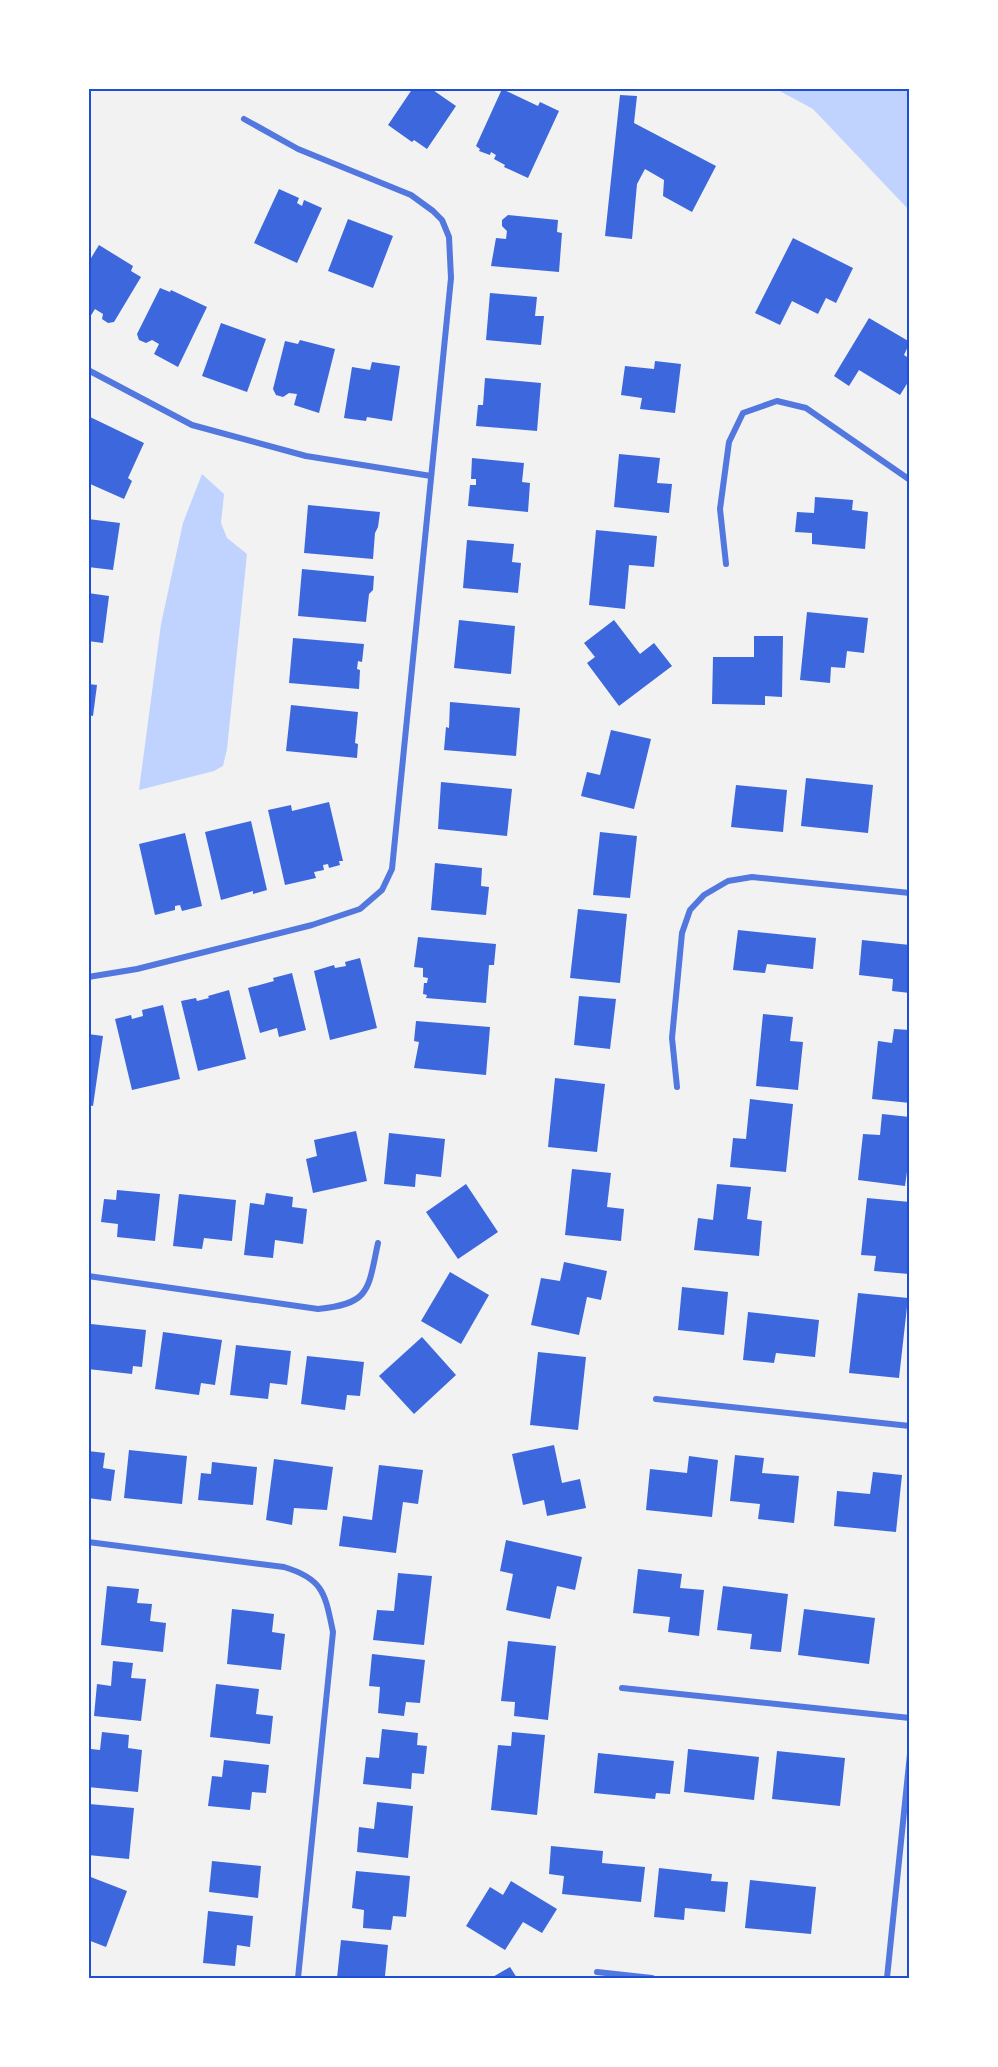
<svg xmlns="http://www.w3.org/2000/svg" width="998" height="2067" font-family="'Source Sans 3',sans-serif">
  <style>
    .water { fill: #bfd3fe }
    .building { fill: #3d67dc }
    .lines { fill: none; stroke-linecap: round; stroke-linejoin: round }
    .minor { stroke: #5277de; stroke-width: 6 }
    .neatline { fill: none; stroke: #1d4ed8; stroke-width: 2 }
  </style>
  <rect width="100%" height="100%" fill="#f2f2f2"/>
  <!-- water -->
  <g class="water">
    <polygon points="776,89 909,89 909,210 813,109"/>
    <polygon points="202,474 224,494 221,523 227,538 247,554 227,749 223,766 214,771 139,790 161,624 183,523"/>
  </g>
  <!-- building -->
  <g class="building">
    <polygon points="413,88 430,88 456,106 427,149 414,140 412,142 388,125"/>
    <polygon points="502,89 538,106 540,102 559,111 528,178 504,167 505,165 494,159 496,155 491,152 490,155 479,151 480,149 476,146"/>
    <polygon points="620,95 637,96 634,123 716,166 692,212 663,196 664,180 645,169 637,184 632,239 605,236"/>
    <polygon points="279,189 299,198 297,203 302,206 304,200 322,208 297,263 254,243"/>
    <polygon points="508,215 558,220 557,232 562,233 559,272 491,266 496,238 506,239 507,231 502,226 502,220"/>
    <polygon points="348,219 393,236 373,288 328,271"/>
    <polygon points="793,238 853,268 836,303 826,298 818,314 792,301 780,325 755,313"/>
    <polygon points="99,245 133,266 131,271 141,277 114,322 108,323 102,319 103,314 95,309 88,320 88,263"/>
    <polygon points="160,288 170,292 171,290 207,307 178,367 154,354 159,344 152,340 146,343 139,340 137,334"/>
    <polygon points="490,293 537,297 535,316 544,316 541,345 486,340"/>
    <polygon points="869,318 910,342 904,355 910,359 910,379 900,395 859,370 849,386 834,376"/>
    <polygon points="221,323 266,339 247,392 202,376"/>
    <polygon points="300,340 335,349 319,413 294,405 297,394 289,393 283,397 276,395 273,389 285,341 298,344"/>
    <polygon points="655,361 681,364 675,413 640,409 642,398 621,395 625,366 654,369"/>
    <polygon points="372,362 400,366 392,421 367,417 366,421 344,418 352,367 370,370"/>
    <polygon points="485,378 541,383 537,431 476,426 478,405 483,405"/>
    <polygon points="88,416 144,443 128,478 132,481 124,499 88,483"/>
    <polygon points="619,454 660,458 657,483 672,484 669,513 614,507"/>
    <polygon points="472,458 524,463 522,482 530,483 528,512 468,506 470,485 476,485 476,479 471,479"/>
    <polygon points="815,497 853,500 852,510 868,512 865,549 812,544 812,533 795,532 797,512 814,513"/>
    <polygon points="308,505 380,512 378,527 375,533 373,559 304,553"/>
    <polygon points="88,519 120,523 113,570 88,567"/>
    <polygon points="596,530 657,536 654,567 629,565 625,609 589,605"/>
    <polygon points="467,540 514,544 512,562 521,563 518,593 463,588"/>
    <polygon points="302,569 374,576 373,590 369,594 366,622 298,616"/>
    <polygon points="88,593 109,596 103,643 88,641"/>
    <polygon points="807,612 868,618 864,653 847,651 845,668 831,667 830,683 800,680"/>
    <polygon points="459,620 515,626 511,674 454,668"/>
    <polygon points="614,620 640,654 654,643 672,666 619,706 587,663 595,657 584,643"/>
    <polygon points="754,636 783,636 782,697 765,696 765,705 712,704 713,657 754,657"/>
    <polygon points="293,638 364,644 362,662 358,661 357,669 360,670 359,689 289,683"/>
    <polygon points="88,684 97,685 93,716 88,715"/>
    <polygon points="450,702 520,708 516,756 444,750 446,727 449,728"/>
    <polygon points="291,705 358,712 355,743 358,744 357,758 286,751"/>
    <polygon points="611,730 651,739 634,809 581,796 587,772 600,775"/>
    <polygon points="806,778 873,785 868,833 801,826"/>
    <polygon points="441,782 512,789 507,836 438,829"/>
    <polygon points="736,785 787,790 783,832 731,827"/>
    <polygon points="329,802 343,861 339,861 340,865 329,868 328,864 323,865 324,870 314,872 316,878 285,885 268,810 291,805 292,811"/>
    <polygon points="251,821 267,890 253,894 253,891 221,900 205,832"/>
    <polygon points="600,832 637,836 630,898 593,895"/>
    <polygon points="185,833 202,906 182,911 180,905 175,906 175,910 155,915 139,844"/>
    <polygon points="435,863 482,868 481,886 489,887 486,915 431,910"/>
    <polygon points="578,909 627,914 620,983 570,978"/>
    <polygon points="738,930 816,938 813,969 767,964 765,973 733,970"/>
    <polygon points="418,937 496,944 494,965 489,965 486,1003 426,998 427,995 423,994 424,983 427,983 428,978 423,977 423,968 414,967"/>
    <polygon points="862,940 910,945 910,993 892,991 893,979 859,975"/>
    <polygon points="360,958 377,1028 330,1040 314,971 334,965 335,968 346,966 345,962"/>
    <polygon points="292,973 306,1030 279,1037 277,1028 260,1033 248,988 274,981 273,978"/>
    <polygon points="229,990 246,1059 198,1071 181,1001 196,998 197,1001 209,998 208,996"/>
    <polygon points="579,996 616,999 610,1049 574,1045"/>
    <polygon points="163,1005 180,1079 132,1090 115,1019 131,1015 132,1019 143,1016 142,1010"/>
    <polygon points="763,1014 793,1017 790,1041 803,1042 798,1090 756,1086"/>
    <polygon points="416,1021 490,1027 486,1075 414,1068 419,1042 414,1041"/>
    <polygon points="894,1029 910,1030 910,1103 872,1099 878,1041 892,1043"/>
    <polygon points="88,1034 103,1036 93,1106 88,1105"/>
    <polygon points="555,1078 605,1084 597,1152 548,1147"/>
    <polygon points="750,1099 793,1104 786,1172 730,1167 733,1138 746,1139"/>
    <polygon points="882,1114 910,1117 910,1150 905,1186 858,1180 863,1134 880,1135"/>
    <polygon points="356,1131 367,1181 313,1193 306,1159 317,1156 314,1140"/>
    <polygon points="389,1133 445,1139 441,1177 416,1174 415,1187 384,1184"/>
    <polygon points="572,1169 611,1173 607,1207 624,1209 621,1241 565,1235"/>
    <polygon points="466,1184 498,1232 458,1259 426,1212"/>
    <polygon points="717,1184 751,1187 747,1219 762,1221 759,1256 694,1250 698,1218 713,1220"/>
    <polygon points="117,1190 160,1194 155,1241 117,1237 118,1224 101,1222 104,1199 116,1200"/>
    <polygon points="266,1193 293,1197 292,1207 307,1209 303,1244 275,1240 273,1258 244,1255 250,1203 264,1205"/>
    <polygon points="179,1194 236,1200 232,1241 204,1238 202,1249 173,1246"/>
    <polygon points="867,1198 910,1202 909,1274 874,1271 876,1256 861,1255"/>
    <polygon points="564,1262 607,1271 601,1300 587,1297 579,1335 531,1325 541,1278 560,1281"/>
    <polygon points="450,1272 489,1295 461,1344 421,1321"/>
    <polygon points="682,1287 728,1292 724,1335 678,1330"/>
    <polygon points="858,1293 908,1298 899,1378 849,1373"/>
    <polygon points="748,1312 819,1320 815,1357 776,1353 774,1363 743,1360"/>
    <polygon points="91,1324 146,1330 142,1367 133,1366 132,1374 88,1369"/>
    <polygon points="163,1332 222,1340 215,1385 201,1383 199,1395 155,1389"/>
    <polygon points="422,1337 456,1375 414,1414 379,1376"/>
    <polygon points="236,1345 291,1351 287,1385 270,1383 268,1399 230,1395"/>
    <polygon points="538,1352 586,1357 578,1430 530,1425"/>
    <polygon points="307,1356 364,1362 360,1396 347,1395 345,1410 301,1404"/>
    <polygon points="554,1445 562,1483 580,1479 586,1508 547,1516 544,1500 523,1505 512,1454"/>
    <polygon points="129,1450 187,1456 182,1504 124,1498"/>
    <polygon points="88,1451 105,1453 103,1468 115,1470 111,1501 88,1498"/>
    <polygon points="735,1455 764,1458 762,1473 799,1476 794,1523 758,1519 760,1504 730,1501"/>
    <polygon points="689,1456 718,1460 712,1517 646,1510 650,1469 687,1473"/>
    <polygon points="274,1459 333,1467 327,1510 294,1508 292,1525 266,1520"/>
    <polygon points="212,1462 257,1467 253,1505 198,1500 201,1473 211,1474"/>
    <polygon points="379,1465 423,1470 418,1504 403,1502 396,1553 339,1546 343,1516 372,1520"/>
    <polygon points="873,1472 902,1475 896,1532 834,1526 837,1491 870,1494"/>
    <polygon points="506,1540 582,1557 575,1590 557,1586 550,1619 506,1610 513,1574 500,1571"/>
    <polygon points="638,1569 682,1574 680,1588 704,1590 699,1636 668,1632 670,1617 633,1613"/>
    <polygon points="398,1573 432,1576 424,1645 373,1640 377,1610 394,1611"/>
    <polygon points="107,1586 139,1589 137,1603 152,1604 150,1621 166,1623 163,1652 101,1645"/>
    <polygon points="723,1586 788,1594 781,1652 750,1649 752,1634 717,1630"/>
    <polygon points="232,1609 274,1614 272,1632 285,1634 281,1670 227,1664"/>
    <polygon points="804,1609 875,1618 869,1664 798,1655"/>
    <polygon points="508,1641 556,1646 548,1720 514,1716 515,1702 501,1701"/>
    <polygon points="372,1654 425,1660 420,1703 406,1702 404,1716 378,1713 380,1687 369,1686"/>
    <polygon points="113,1661 133,1663 131,1678 146,1679 141,1721 94,1716 97,1684 111,1686"/>
    <polygon points="216,1684 259,1689 256,1714 273,1716 270,1744 210,1737"/>
    <polygon points="382,1729 418,1733 417,1745 427,1746 424,1774 412,1773 411,1789 363,1784 366,1757 379,1758"/>
    <polygon points="102,1732 129,1735 128,1748 142,1750 138,1792 88,1787 91,1749 100,1750"/>
    <polygon points="512,1732 545,1735 537,1815 491,1810 498,1745 511,1746"/>
    <polygon points="688,1749 759,1757 754,1800 684,1792"/>
    <polygon points="777,1751 845,1758 840,1806 772,1799"/>
    <polygon points="598,1753 674,1761 670,1794 656,1793 655,1799 594,1793"/>
    <polygon points="224,1760 269,1765 266,1793 252,1792 250,1810 208,1806 212,1776 222,1777"/>
    <polygon points="377,1802 413,1806 408,1858 357,1852 359,1827 374,1829"/>
    <polygon points="89,1804 134,1808 129,1859 88,1855"/>
    <polygon points="551,1846 603,1851 602,1863 645,1867 641,1902 562,1894 564,1876 549,1874"/>
    <polygon points="212,1861 261,1866 258,1898 209,1892"/>
    <polygon points="659,1868 712,1874 711,1881 728,1882 725,1912 685,1908 684,1920 654,1917"/>
    <polygon points="356,1871 410,1876 406,1917 393,1916 391,1930 363,1928 364,1910 352,1908"/>
    <polygon points="88,1876 127,1891 106,1947 88,1940"/>
    <polygon points="750,1880 816,1887 811,1934 745,1928"/>
    <polygon points="511,1881 557,1909 542,1933 523,1922 505,1950 466,1926 490,1887 503,1895"/>
    <polygon points="208,1911 253,1916 250,1947 237,1945 235,1966 203,1963"/>
    <polygon points="341,1940 388,1945 385,1976 395,1977 395,1978 337,1978"/>
    <polygon points="510,1967 517,1978 491,1978"/>
  </g>
  <g class="lines">
    <!-- minor -->
    <g class="minor">
      <polyline points="88,370 192,425 306,456 431,476"/>
      <polyline points="726,564 720,509 729,442 743,413 777,401 806,408 910,480"/>
      <polyline points="88,977 137,969 312,925 360,909 382,890 392,869 451,278 449,237 442,220 433,211 411,195 298,149 244,119"/>
      <polyline points="677,1087 672,1038 682,933 690,910 704,895 728,881 752,877 910,893"/>
      <path d="M88,1276L318,1309C371,1304 368,1289 378,1243"/>
      <polyline points="656,1399 910,1426"/>
      <path d="M88,1542L284,1567C324,1579 325,1594 333,1632L298,1978"/>
      <polyline points="622,1688 910,1718"/>
      <polyline points="597,1972 652,1978"/>
      <polyline points="887,1978 910,1754"/>
    </g>
  </g>
  <!-- border -->
  <rect width="998" height="2067" fill="none" stroke="#ffffff" stroke-width="180"/>
  <rect x="90" y="90" width="818" height="1887" class="neatline"/>
</svg>
